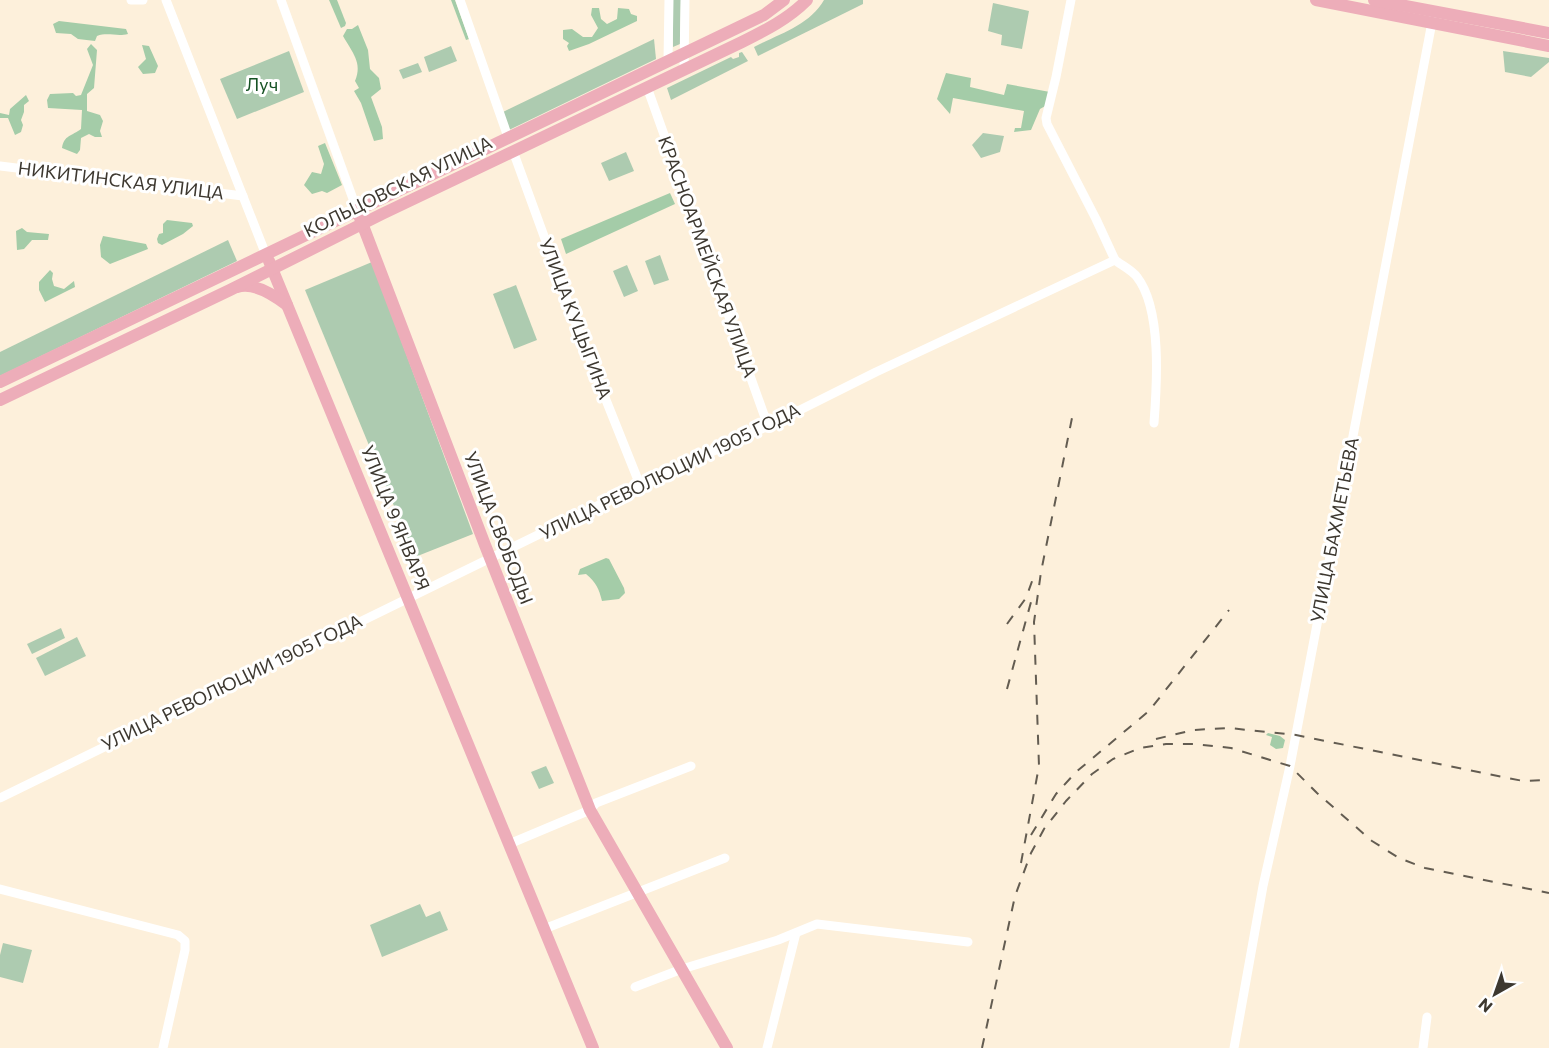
<svg xmlns="http://www.w3.org/2000/svg" width="1549" height="1048" font-family="Commissioner,sans-serif">
  <style>
    .green { fill: #adcbb0 }
    .forest { fill: #a4cca8 }
    .lines { fill: none; stroke-linecap: round; stroke-linejoin: round }
    .minor { stroke: #fff; stroke-width: 9 }
    .major { stroke: #edadb9; stroke-width: 12 }
    .rail { stroke: #635c51; stroke-width: 2; stroke-dasharray: 10 10; stroke-linecap: butt }
    .labels { text-anchor: middle; stroke-width: 6; stroke-linejoin: round; paint-order: stroke }
    .park-label { font-size: 18px; fill: #165224; stroke: #fff }
    .street-label { font-size: 18px; fill: #3d3830; stroke: #fff }
  </style>
  <rect width="100%" height="100%" fill="#fdf0db"/>
  <!-- green -->
  <g class="green">
    <polygon points="672,0 681,0 680,44 673,47"/>
    <path d="M824,0H863V4L758,56L754,47C779,34 810,25 824,0Z"/>
    <polygon points="993,3 1029,11 1022,49 1001,45 1002,35 988,31"/>
    <polygon points="654,39 656,59 509,130 503,112"/>
    <polygon points="451,46 457,61 429,72 424,57"/>
    <polygon points="289,51 304,92 237,119 220,79"/>
    <polygon points="1503,51 1549,58 1549,62 1531,77 1505,72"/>
    <polygon points="742,52 748,61 671,100 667,88 731,57 733,59 739,57 739,53"/>
    <polygon points="418,63 422,72 403,79 399,70"/>
    <polygon points="983,133 1004,136 1000,152 981,158 972,145"/>
    <polygon points="626,152 634,171 609,181 601,163"/>
    <polygon points="228,240 237,261 0,376 0,352"/>
    <polygon points="660,255 669,280 654,285 645,261"/>
    <polygon points="372,262 473,534 415,557 305,290"/>
    <polygon points="627,265 638,291 624,297 613,271"/>
    <polygon points="516,285 537,340 514,349 493,294"/>
    <polygon points="61,628 65,638 32,654 27,644"/>
    <polygon points="77,637 86,656 45,676 36,658"/>
    <polygon points="546,766 554,783 539,789 531,772"/>
    <polygon points="420,904 426,917 440,911 448,930 382,957 370,925"/>
    <polygon points="3,943 32,950 23,983 0,977 0,955"/>
  </g>
  <!-- forest -->
  <g class="forest">
    <polygon points="329,0 337,0 346,23 345,26 341,28"/>
    <polygon points="451,0 455,0 469,39 466,40"/>
    <polygon points="592,8 599,8 601,19 607,24 617,19 618,8 629,9 631,14 637,16 637,21 589,44 569,51 567,46 569,43 563,39 563,30 572,29 583,37 592,37 598,28 591,15"/>
    <path d="M59,21L126,29L128,34C117,37 108,32 97,36L95,41L78,39L71,34L56,33L53,24Z"/>
    <path d="M358,25L368,50L370,69L379,78L381,89L371,97L382,127L383,139L374,141L361,103L354,91L359,88L355,81C363,63 352,52 343,36L347,29H352Z"/>
    <path d="M91,44L97,50L94,88L87,94V111L100,115L103,121L100,131L102,137H95L89,134L81,138L80,150L77,154L62,148C64,135 72,136 81,129L82,110L48,108L47,100L50,94L73,93L76,96L81,95L93,65L87,49Z"/>
    <polygon points="142,45 149,46 158,66 155,73 143,74 138,67 146,59"/>
    <polygon points="946,73 971,78 970,87 1004,95 1007,84 1050,92 1047,105 1040,109 1031,130 1014,132 1015,128 1021,128 1024,111 953,98 950,114 937,99"/>
    <polygon points="26,95 29,101 24,105 24,112 21,120 23,125 21,132 15,135 8,118 0,118 0,113 9,115 10,109"/>
    <polygon points="325,143 342,185 327,193 322,191 312,194 304,185 312,172 321,174 324,164 318,146"/>
    <polygon points="670,193 675,204 566,254 561,239"/>
    <polygon points="167,220 192,223 193,226 183,234 162,245 158,243 157,239 159,234 163,233 163,224"/>
    <polygon points="22,228 27,232 49,234 48,240 32,240 24,249 17,250 16,231"/>
    <polygon points="103,236 146,244 148,249 110,264 101,257 100,245"/>
    <polygon points="50,270 53,273 52,279 54,286 64,289 74,281 75,287 45,302 39,290 39,282"/>
    <path d="M606,558L609,559L624,588L625,593L619,599L602,601C599,589 596,582 586,574L578,575L580,569Z"/>
    <polygon points="1268,733 1280,736 1285,740 1283,748 1276,749 1270,745 1272,737 1266,735"/>
  </g>
  <g class="lines">
    <!-- minor -->
    <g class="minor">
      <polyline points="131,0 143,0"/>
      <polyline points="166,0 266,255"/>
      <polyline points="281,0 357,210"/>
      <polyline points="460,0 508,137"/>
      <polyline points="1071,0 1056,77 1046,118 1047,124 1096,219 1115,260"/>
      <polyline points="668,60 669,0"/>
      <polyline points="684,70 685,0"/>
      <polyline points="647,87 768,426"/>
      <polyline points="513,151 580,335 640,485"/>
      <polyline points="0,166 243,196"/>
      <path d="M1115,260C1121,265 1132,270 1137,277C1162,309 1157,384 1154,423"/>
      <polyline points="0,798 640,485 768,426 876,372 1115,260"/>
      <polyline points="509,844 590,810 596,803 691,766"/>
      <polyline points="0,889 178,935 185,941 185,950 163,1048"/>
      <polyline points="544,929 725,858"/>
      <polyline points="635,987 682,969 778,940 817,924 968,942"/>
      <polyline points="767,1048 796,933"/>
      <polyline points="1234,1048 1263,886 1290,766 1433,17"/>
      <polyline points="1423,1048 1427,1017"/>
    </g>
    <!-- major -->
    <g class="major">
      <polyline points="1316,0 1549,46"/>
      <polyline points="1374,0 1549,33"/>
      <polyline points="357,210 485,545 590,810 727,1048"/>
      <polyline points="269,261 593,1048"/>
      <path d="M237,287C253,282 274,295 287,305"/>
      <polyline points="0,382 764,15 784,0"/>
      <path d="M0,400L230,290L382,214L742,42C766,30 788,19 807,0"/>
    </g>
    <!-- rail -->
    <g class="rail">
      <polyline points="1007,624 1026,598 1035,573"/>
      <polyline points="1007,689 1031,602"/>
      <polyline points="1156,739 1193,730 1229,728 1296,735 1523,781 1549,780"/>
      <polyline points="1031,835 1056,794 1076,772 1149,711 1229,610"/>
      <polyline points="1021,863 1039,766 1034,622 1041,572 1072,418"/>
      <polyline points="982,1048 1015,896 1031,853 1044,829 1066,801 1092,774 1113,759 1140,748 1166,744 1194,744 1231,748 1267,759 1290,766 1317,793 1372,841 1399,858 1425,868 1549,893"/>
    </g>
  </g>
  <g class="labels">
    <!-- park labels -->
    <g class="park-label">
      <text x="262" y="91">Луч</text>
    </g>
    <!-- street labels -->
    <g class="street-label">
      <text transform="translate(121 181) rotate(7)" y="6">НИКИТИНСКАЯ УЛИЦА</text>
      <text transform="translate(398 187) rotate(-26)" y="6">КОЛЬЦОВСКАЯ УЛИЦА</text>
      <text transform="translate(707 257) rotate(70)" y="6">КРАСНОАРМЕЙСКАЯ УЛИЦА</text>
      <text transform="translate(575 319) rotate(69)" y="6">УЛИЦА КУЦЫГИНА</text>
      <text transform="translate(670 472) rotate(-26)" y="6">УЛИЦА РЕВОЛЮЦИИ 1905 ГОДА</text>
      <text transform="translate(395 518) rotate(68)" y="6">УЛИЦА 9 ЯНВАРЯ</text>
      <text transform="translate(498 528) rotate(69)" y="6">УЛИЦА СВОБОДЫ</text>
      <text transform="translate(1335 530) rotate(-79)" y="6">УЛИЦА БАХМЕТЬЕВА</text>
      <text transform="translate(232 683) rotate(-26)" y="6">УЛИЦА РЕВОЛЮЦИИ 1905 ГОДА</text>
    </g>
  </g>
  <!-- north arrow -->
  <g transform="translate(1495 994) rotate(220)" stroke="#ffffff" stroke-width="4.5" paint-order="stroke">
  <path d="M0-4.5L10 22L0 15L-10 22Z" fill="#3d3830"/>
  <text y="-9" font-size="16" font-weight="bold" text-anchor="middle" fill="#3d3830">N</text>
  </g>
</svg>
